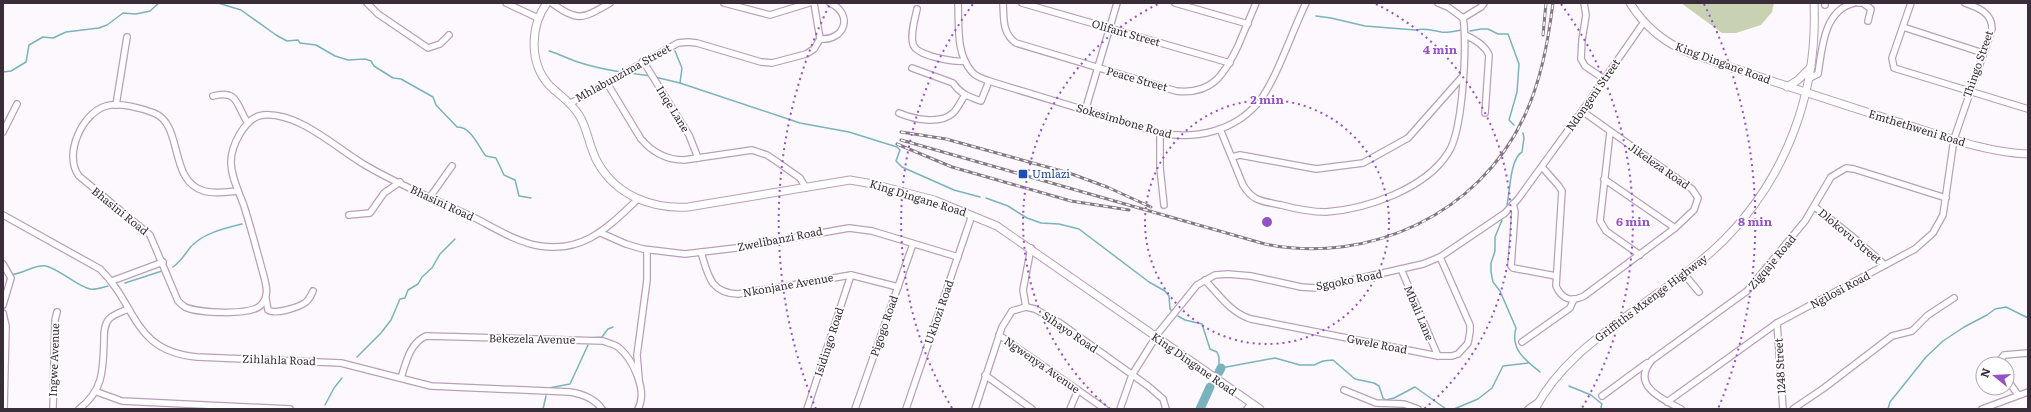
<svg xmlns="http://www.w3.org/2000/svg" width="2031" height="412" font-family="Literata,serif">
  <style>
    .park { fill: #c8d2b3 }
    .lines { fill: none; stroke-linecap: round; stroke-linejoin: round }
    .stream { stroke: #7ab3bc; stroke-width: 1.5 }
    .river { stroke: #7ab3bc; stroke-width: 9 }
    .minor-casing { stroke: #ba9fba; stroke-width: 8 }
    .tertiary-casing { stroke: #ba9fba; stroke-width: 9 }
    .minor { stroke: #fff; stroke-width: 5.5 }
    .tertiary { stroke: #fff; stroke-width: 7 }
    .rail-casing { stroke: #827a82; stroke-width: 3 }
    .rail { stroke: #fff; stroke-width: 1.5; stroke-dasharray: 4.5; stroke-linecap: butt }
    .ring { fill: none; stroke: #9551c6; stroke-width: 2; stroke-dasharray: 2 4 }
    .transit-dot { fill: #1a4fb4; stroke: #fff; stroke-width: 1.5 }
    .labels { text-anchor: middle; stroke-width: 3.5; stroke-linejoin: round; paint-order: stroke }
    .street-label { font-size: 11px; fill: #382d38; stroke: #fff }
    .transit-label { font-size: 11px; fill: #164399; stroke: #fff; text-anchor: start }
    .centre { fill: #9551c6; stroke: #fff; stroke-width: 2 }
    .ring-label { font-size: 12px; text-anchor: middle; font-weight: bold; fill: #9551c6; stroke: #fff; stroke-width: 3.5; stroke-linejoin: round; paint-order: stroke }
  </style>
  <rect width="100%" height="100%" fill="#fdf8fd"/>
  <!-- park -->
  <polygon class="park" points="1681,3 1774,3 1772,12 1761,25 1736,33 1722,33"/>
  <g class="lines">
    <!-- stream -->
    <g class="stream">
      <path d="M218,3L241,10L276,35L287,41L298,40L300,43L316,45L335,56L348,60L365,59L371,61L374,66L393,78L401,79L433,97L436,105L457,127C471,126 479,148 486,156L496,158L504,175L515,180L519,196L531,198"/>
      <path d="M1316,16L1331,18L1365,26L1415,30C1425,28 1432,30 1441,32C1447,33 1455,31 1461,30"/>
      <polyline points="1470,31 1481,29 1488,29 1498,34 1508,34 1519,64 1517,92 1509,120 1514,125"/>
      <path d="M549,51C560,54 570,60 581,63C594,67 608,70 621,72"/>
      <polyline points="675,51 682,68 680,83"/>
      <polyline points="3,72 11,71 26,62 29,45 43,37 53,38 66,32 99,28 107,25 123,13 136,14 150,11 159,3"/>
      <polyline points="629,73 651,76"/>
      <polyline points="655,77 680,83 800,123 849,132 897,147 900,150 896,161 902,167 954,190 980,197"/>
      <polyline points="986,198 1008,206 1027,218 1041,223 1059,224 1079,229 1149,282 1165,291 1169,296 1170,309 1173,312"/>
      <path d="M1507,205C1510,191 1510,159 1522,152L1524,138L1523,133"/>
      <path d="M1502,220L1495,237V251L1491,263V272L1493,282L1500,291L1516,328C1510,349 1525,360 1540,372"/>
      <path d="M173,267C180,262 184,256 189,249C200,234 225,228 242,224"/>
      <path d="M10,275C22,274 36,264 46,266C61,270 78,287 90,289C96,290 103,287 108,286"/>
      <polyline points="125,283 162,271"/>
      <polyline points="1178,316 1185,320 1202,324 1210,349 1217,352 1219,357 1219,366 1221,368 1275,358 1300,365 1314,365 1323,361 1333,360 1355,379 1374,383 1379,386 1383,398 1386,400 1394,398 1415,387 1446,409"/>
      <polyline points="590,338 602,337 608,329 613,327"/>
      <polyline points="357,357 381,333 391,320 400,299 405,298 408,290 418,284 422,277 432,268 440,254 455,239"/>
      <polyline points="1569,386 1591,395 1602,404 1601,407 1602,409"/>
      <polyline points="549,388 570,384 588,345"/>
      <polyline points="325,405 334,388 342,378"/>
      <polyline points="543,409 546,396"/>
      <polyline points="1454,409 1478,399 1492,388 1503,366 1528,363"/>
      <polyline points="1613,409 1619,409"/>
      <polyline points="1888,409 1890,402 1926,357 1943,341 1964,327 1987,315 1995,309 2006,307 2028,318"/>
    </g>
    <!-- river -->
    <g class="river">
      <polyline points="1219,372 1221,368"/>
      <polyline points="1200,409 1210,387"/>
    </g>
    <!-- minor casing -->
    <g class="minor-casing">
      <g id="minor">
        <polyline points="367,3 378,14 428,48 440,44 449,35"/>
        <polyline points="506,3 538,18"/>
        <path d="M552,3C578,23 584,18 610,3"/>
        <polyline points="724,3 770,15 809,3"/>
        <path d="M958,3C959,26 956,54 972,72C976,77 984,79 989,81L1160,133C1196,140 1234,131 1258,103C1277,79 1292,31 1306,3"/>
        <path d="M1003,3C1004,19 1002,33 1016,43L1176,91C1212,95 1224,75 1238,46C1244,32 1250,17 1256,3"/>
        <polyline points="1022,3 1230,63"/>
        <polyline points="1175,3 1248,24"/>
        <polyline points="1584,3 1586,15 1582,40 1581,59 1585,66 1604,79"/>
        <polyline points="1858,3 1863,3 1871,9 1868,21"/>
        <polyline points="1911,3 1892,58 1894,68 2028,109"/>
        <polyline points="1825,5 1825,3"/>
        <path d="M917,9C915,19 910,34 913,44C916,56 953,62 965,61"/>
        <polyline points="1463,18 1481,7 1484,3"/>
        <polyline points="1903,27 1983,53"/>
        <path d="M1465,35C1474,39 1485,45 1489,55L1485,113"/>
        <path d="M820,39C845,41 854,14 830,3"/>
        <polyline points="643,61 689,135 698,158"/>
        <path d="M912,68L953,83C960,94 970,97 981,101L989,81"/>
        <path d="M1810,78L1818,74C1822,48 1824,10 1854,3"/>
        <path d="M607,83L641,139C653,153 666,160 684,160L752,150L767,155L776,161L800,178L806,188"/>
        <path d="M213,96C239,89 236,106 248,123"/>
        <polyline points="571,103 678,43 688,42 697,43 761,62 772,63 806,54 814,49 820,39 814,3"/>
        <polyline points="116,105 127,37"/>
        <polyline points="1085,111 1117,3"/>
        <path d="M899,113C913,119 940,125 953,113C958,108 961,101 965,95"/>
        <path d="M1220,129L1243,185C1253,202 1263,201 1281,205C1296,209 1311,212 1326,212C1367,209 1425,189 1448,153C1463,131 1466,53 1464,25L1463,18L1448,7L1438,3"/>
        <polyline points="3,132 17,104"/>
        <polyline points="1610,132 1600,221 1606,231 1640,255"/>
        <polyline points="1160,133 1160,168 1164,205"/>
        <polyline points="1232,157 1240,155 1316,169 1363,163 1408,138 1462,77"/>
        <path d="M1542,167L1558,185L1562,191L1556,286C1562,300 1572,302 1584,296L1675,228L1694,210L1698,198L1692,189L1582,111"/>
        <polyline points="1604,179 1675,228"/>
        <path d="M238,191C227,192 215,194 204,191C168,181 184,125 154,113C141,108 119,102 106,106C82,113 63,155 79,176L150,235L178,301C180,303 182,305 185,307C198,313 251,316 261,305C270,296 266,284 263,273C257,251 251,228 244,206C239,192 231,177 231,162C231,146 245,117 263,115C299,112 336,148 365,165C400,186 440,201 477,219C496,229 519,243 540,246C584,253 608,227 637,200"/>
        <polyline points="430,197 452,166"/>
        <polyline points="1513,204 1515,212 1511,266 1513,268 1556,276"/>
        <polyline points="1815,207 1854,238 1885,265"/>
        <path d="M3,215L100,269C138,306 132,351 197,357L341,363L431,386L570,392C583,394 594,398 602,409"/>
        <polyline points="349,215 370,213 384,193 400,182"/>
        <polyline points="601,233 626,244 643,249 685,254 736,248 849,228 872,231 958,257"/>
        <path d="M701,252C708,275 710,293 738,294L851,275L898,287"/>
        <polyline points="3,264 11,278 3,305"/>
        <polyline points="1401,269 1438,356"/>
        <polyline points="1684,274 1699,292"/>
        <path d="M1205,280C1219,295 1231,313 1251,319L1438,356H1452L1458,354L1468,343L1470,332V325L1440,257"/>
        <polyline points="112,281 163,262"/>
        <path d="M266,299L268,310C275,315 300,307 306,302C310,299 311,295 313,291"/>
        <polyline points="1026,307 1023,290 1031,248"/>
        <polyline points="3,313 6,326 4,409"/>
        <polyline points="1777,323 1783,409"/>
        <polyline points="999,335 1105,409"/>
        <polyline points="1522,342 1570,308 1574,299"/>
        <polyline points="2000,364 2001,359 2004,355 2028,353"/>
        <polyline points="985,375 1032,409"/>
        <path d="M401,378C406,362 410,343 426,336L603,341C608,343 614,344 618,347C633,359 648,391 638,409"/>
        <polyline points="639,379 637,355 647,280 647,250"/>
        <polyline points="2007,379 2018,395"/>
        <polyline points="1344,390 1376,403 1404,404 1418,409"/>
        <polyline points="97,392 122,401 290,409"/>
        <polyline points="1602,396 1647,363"/>
        <path d="M1667,402L1777,323L1915,249L1933,233L1943,215L1954,139L1992,29C1992,12 1978,8 1965,3"/>
        <polyline points="53,409 55,320 57,312"/>
        <path d="M79,409C104,390 103,369 104,340C104,333 104,325 109,319C114,314 122,312 128,309"/>
        <polyline points="807,409 851,275"/>
        <polyline points="855,409 913,244"/>
        <polyline points="906,409 972,215"/>
        <polyline points="975,409 1002,327 1012,311 1026,307 1035,309 1060,323 1148,386 1163,399 1166,409"/>
        <polyline points="1070,409 1078,390"/>
        <polyline points="1120,409 1132,375 1159,332 1197,285 1215,275 1228,274 1251,276 1301,287 1316,288 1423,264 1440,257 1505,213 1518,199 1582,111 1644,22"/>
        <polyline points="1247,409 1251,404"/>
        <polyline points="1528,409 1538,402"/>
        <path d="M1681,409C1662,399 1630,385 1652,360L1747,291L1805,221L1831,177L1846,168L1854,169L1946,198"/>
        <polyline points="1793,409 1824,388 1892,336 1912,331 1928,315 1954,298"/>
        <polyline points="1982,409 2028,392"/>
      </g>
    </g>
    <!-- tertiary casing -->
    <g class="tertiary-casing">
      <g id="tertiary">
        <path d="M547,3C530,26 529,63 549,85C560,96 569,100 579,115C588,129 589,148 598,163C617,196 652,209 688,207L850,180L873,184L934,200L997,226L1260,409"/>
        <path d="M1630,3C1645,27 1664,43 1690,53C1759,77 1828,100 1898,122C1941,135 1983,152 2028,154"/>
        <polyline points="1787,87 1798,80 1811,67"/>
        <path d="M1535,409C1560,361 1604,333 1647,301C1674,282 1701,263 1725,239C1787,176 1818,91 1814,3"/>
      </g>
    </g>
    <!-- minor -->
    <use href="#minor" class="minor"/>
    <!-- tertiary -->
    <use href="#tertiary" class="tertiary"/>
    <!-- rail casing -->
    <g class="rail-casing">
      <g id="rail">
        <polyline points="1543,35 1546,3"/>
        <polyline points="901,132 946,139 1069,173 1107,187 1151,207"/>
        <path d="M901,140L1265,244C1369,265 1479,214 1524,117C1541,81 1548,42 1553,3"/>
        <polyline points="897,144 952,167 1071,201 1129,210"/>
      </g>
    </g>
    <!-- rail -->
    <use href="#rail" class="rail"/>
  </g>
  <!-- distance rings -->
  <g class="ring">
    <circle cx="1267" cy="222" r="122"/>
    <path d="M1110 409A244 244 0 0 1 1158 4M1376 4A244 244 0 0 1 1424 409"/>
    <path d="M952 408A366 366 0 0 1 973 4M1561 4A366 366 0 0 1 1582 408"/>
    <path d="M816 409A488 488 0 0 1 830 4M1704 4A488 488 0 0 1 1718 409"/>
  </g>
  <!-- markers -->
  <rect class="transit-dot" x="1018" y="169" width="10" height="10" rx="2"/>
  <g class="labels">
    <!-- street labels -->
    <g class="street-label">
      <text transform="translate(1126 33) rotate(16)" y="4">Olifant Street</text>
      <text transform="translate(1723 63) rotate(20)" y="4">King Dingane Road</text>
      <text transform="translate(1978 64) rotate(-71)" y="4">Thingo Street</text>
      <text transform="translate(623 73) rotate(-29)" y="4">Mhlabunzima Street</text>
      <text transform="translate(1137 79) rotate(16)" y="4">Peace Street</text>
      <text transform="translate(1593 95) rotate(-55)" y="4">Ndongeni Street</text>
      <text transform="translate(673 109) rotate(58)" y="4">Inqe Lane</text>
      <text transform="translate(1124 121) rotate(16)" y="4">Sokesimbone Road</text>
      <text transform="translate(1917 128) rotate(17)" y="4">Emthethweni Road</text>
      <text transform="translate(1659 166) rotate(35)" y="4">Jikeleza Road</text>
      <text transform="translate(918 198) rotate(17)" y="4">King Dingane Road</text>
      <text transform="translate(442 203) rotate(25)" y="4">Bhasini Road</text>
      <text transform="translate(120 211) rotate(39)" y="4">Bhasini Road</text>
      <text transform="translate(1850 236) rotate(40)" y="4">Dlokovu Street</text>
      <text transform="translate(780 239) rotate(-11)" y="4">Zwelibanzi Road</text>
      <text transform="translate(1772 262) rotate(-50)" y="4">Zigqaje Road</text>
      <text transform="translate(1349 280) rotate(-11)" y="4">Sgqoko Road</text>
      <text transform="translate(788 285) rotate(-10)" y="4">Nkonjane Avenue</text>
      <text transform="translate(1840 290) rotate(-28)" y="4">Ngilosi Road</text>
      <text transform="translate(1651 298) rotate(-37)" y="4">Griffiths Mxenge Highway</text>
      <text transform="translate(939 312) rotate(-71)" y="4">Ukhozi Road</text>
      <text transform="translate(1419 313) rotate(67)" y="4">Mbali Lane</text>
      <text transform="translate(884 326) rotate(-71)" y="4">Pigogo Road</text>
      <text transform="translate(1070 332) rotate(34)" y="4">Sihayo Road</text>
      <text transform="translate(532 339) rotate(1)" y="4">Bekezela Avenue</text>
      <text transform="translate(829 342) rotate(-72)" y="4">Isidingo Road</text>
      <text transform="translate(1377 344) rotate(11)" y="4">Gwele Road</text>
      <text transform="translate(54 360) rotate(-88)" y="4">Ingwe Avenue</text>
      <text transform="translate(279 360) rotate(2)" y="4">Zihlahla Road</text>
      <text transform="translate(1194 364) rotate(35)" y="4">King Dingane Road</text>
      <text transform="translate(1042 365) rotate(35)" y="4">Ngwenya Avenue</text>
      <text transform="translate(1780 366) rotate(-93)" y="4">1248 Street</text>
    </g>
    <!-- transit labels -->
    <g class="transit-label">
      <text x="1032" y="178">Umlazi</text>
    </g>
  </g>
  <circle cx="1267" cy="222" r="6" class="centre"/>
  <g class="ring-label">
    <text x="1440" y="54">4 min</text>
    <text x="1267" y="104">2 min</text>
    <text x="1633" y="226">6 min</text>
    <text x="1755" y="226">8 min</text>
  </g>
  <!-- border -->
  <rect width="2031" height="412" fill="none" stroke="#382d38" stroke-width="8"/>
  <!-- north arrow -->
  <g transform="translate(1995 376) rotate(288)"><circle r="19" fill="#ffffff" stroke="#afabaf"/>
  <path d="M0-3L7 15L0 10L-7 15Z" fill="#9551c6"/>
  <text y="-6" font-size="11" font-weight="bold" text-anchor="middle" fill="#382d38">N</text>
  </g>
</svg>
